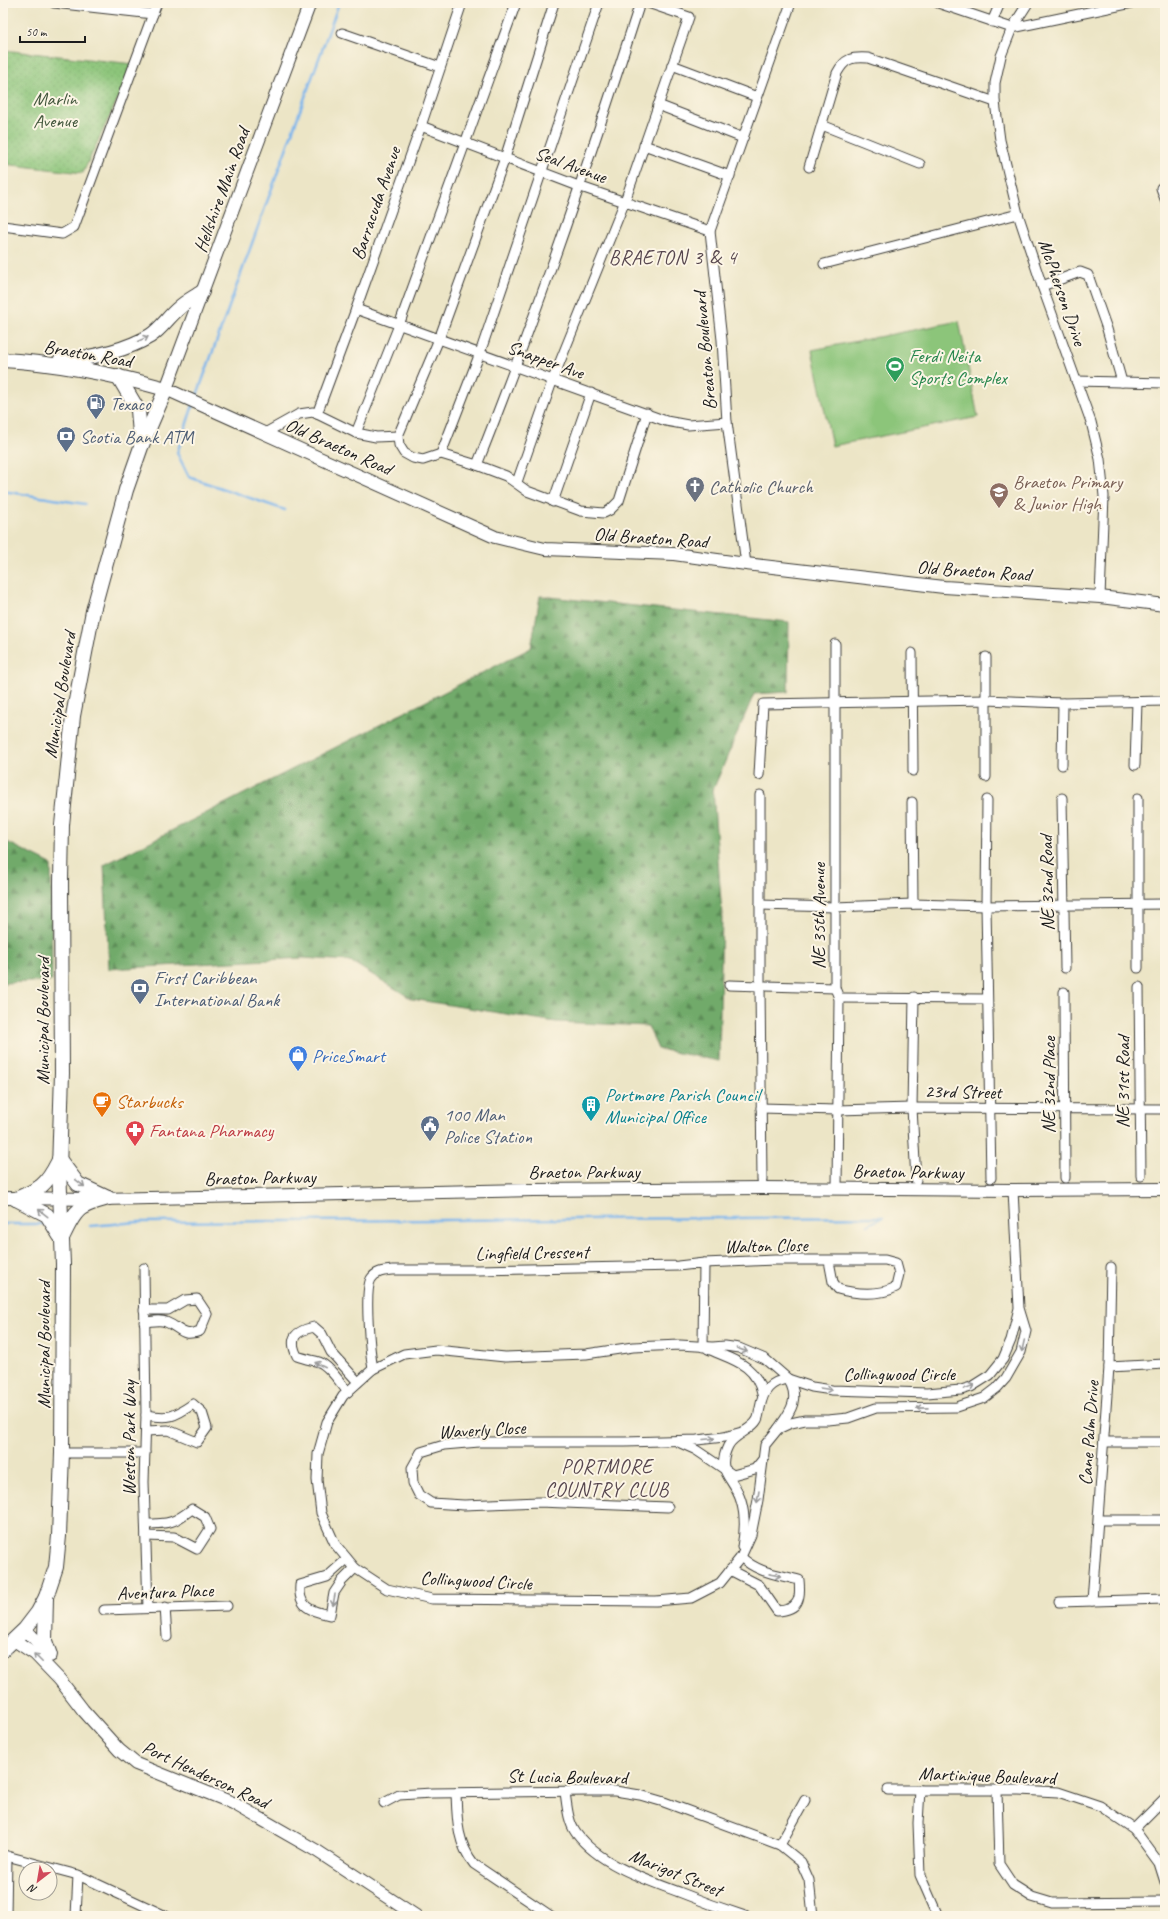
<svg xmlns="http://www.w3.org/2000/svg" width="1168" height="1919" font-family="Caveat,sans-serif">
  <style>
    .green { fill: #8cc57a; stroke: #54704b }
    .forest { fill: url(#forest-firs); stroke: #466343 }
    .park { fill: url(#park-dots); stroke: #54704b }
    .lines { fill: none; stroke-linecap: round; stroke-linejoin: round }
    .stream { stroke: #7cb5ec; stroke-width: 2.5 }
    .street-casing { stroke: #3b3a36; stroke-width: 11 }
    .secondary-casing { stroke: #3b3a36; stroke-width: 14 }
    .primary-casing { stroke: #3b3a36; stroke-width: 16 }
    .street { stroke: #fff; stroke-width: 9 }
    .secondary { stroke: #fff; stroke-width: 12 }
    .primary { stroke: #fff; stroke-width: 14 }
    .oneway { stroke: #999 }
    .labels { text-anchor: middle; stroke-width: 4; stroke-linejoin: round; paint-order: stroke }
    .park-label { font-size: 19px; fill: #43573d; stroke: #fcf5e5 }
    .street-label { font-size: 19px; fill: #1c1c1c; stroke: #fcf5e5 }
    .leisure-label { font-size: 19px; fill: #27864d; stroke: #fcf5e5; text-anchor: start }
    .service-label { font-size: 19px; fill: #4e5e75; stroke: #fcf5e5; text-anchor: start }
    .education-label { font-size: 19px; fill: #785e54; stroke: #fcf5e5; text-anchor: start }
    .worship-label { font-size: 19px; fill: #5b616d; stroke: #fcf5e5; text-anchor: start }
    .shop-label { font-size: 19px; fill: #366cbe; stroke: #fcf5e5; text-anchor: start }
    .culture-label { font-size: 19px; fill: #0d838f; stroke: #fcf5e5; text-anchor: start }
    .food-label { font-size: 19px; fill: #c56008; stroke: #fcf5e5; text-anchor: start }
    .health-label { font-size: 19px; fill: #be3a42; stroke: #fcf5e5; text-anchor: start }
    .neighbourhood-label { font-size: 20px; letter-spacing: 1px; fill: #57474f; stroke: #fcf5e5 }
  </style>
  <defs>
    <pattern id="forest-firs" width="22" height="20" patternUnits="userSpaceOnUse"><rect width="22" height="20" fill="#71aa6a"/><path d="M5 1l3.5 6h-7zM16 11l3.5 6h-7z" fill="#5c8a56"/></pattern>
    <pattern id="park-dots" width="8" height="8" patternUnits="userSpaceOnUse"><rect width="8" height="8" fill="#8cc57a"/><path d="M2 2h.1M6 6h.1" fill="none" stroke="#78a969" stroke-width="1.8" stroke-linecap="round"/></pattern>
  </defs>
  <rect width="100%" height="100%" fill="#fcf5e5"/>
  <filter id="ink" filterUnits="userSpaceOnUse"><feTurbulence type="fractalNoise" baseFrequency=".025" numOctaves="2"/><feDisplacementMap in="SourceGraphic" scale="8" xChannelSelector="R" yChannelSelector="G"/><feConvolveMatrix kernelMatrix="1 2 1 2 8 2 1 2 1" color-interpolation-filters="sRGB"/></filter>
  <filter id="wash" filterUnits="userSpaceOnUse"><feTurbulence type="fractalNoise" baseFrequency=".012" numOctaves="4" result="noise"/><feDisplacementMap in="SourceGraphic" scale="16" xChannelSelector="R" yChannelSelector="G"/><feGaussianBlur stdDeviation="0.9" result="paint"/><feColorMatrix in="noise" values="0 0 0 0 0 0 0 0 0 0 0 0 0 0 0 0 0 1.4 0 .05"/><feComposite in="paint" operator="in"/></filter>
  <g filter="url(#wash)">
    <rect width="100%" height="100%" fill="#ece5c6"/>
    <!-- green -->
    <polygon class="green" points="959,321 978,417 832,446 812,350"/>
    <!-- forest -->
    <g class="forest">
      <polygon points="540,596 789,622 788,692 754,694 713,790 722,915 719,1061 658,1049 648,1026 556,1022 412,999 350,961 303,958 109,969 104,865 531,648"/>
      <polygon points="3,840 51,864 52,981 3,983"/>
    </g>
    <!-- park -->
    <polygon class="park" points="3,50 134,64 83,173 3,164"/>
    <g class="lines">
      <!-- stream -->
      <g class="stream">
        <polyline points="196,398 339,3"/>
        <polyline points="193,405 177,453 189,477 285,510"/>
        <polyline points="3,491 85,504"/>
        <polyline points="3,1224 45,1224"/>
        <polyline points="90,1226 138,1222 883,1217 868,1225"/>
      </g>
    </g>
  </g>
  <g filter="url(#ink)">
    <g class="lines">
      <!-- street casing -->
      <g class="street-casing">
        <g id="street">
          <polyline points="54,3 153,14"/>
          <polyline points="938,3 1012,28 1132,3"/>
          <polyline points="1028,3 1012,28 1001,56 995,83 995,102 1000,140 1018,214 1042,286 1091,422 1100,459 1104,496 1100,597"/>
          <polyline points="992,22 1000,3"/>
          <polyline points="342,33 440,67"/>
          <polyline points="672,65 757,97"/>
          <polyline points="658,105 743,138"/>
          <polyline points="822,125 920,164"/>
          <polyline points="421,126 581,187 710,231"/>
          <polyline points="644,145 730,176"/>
          <path d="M809,167L837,73C845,58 852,57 868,58L995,102"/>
          <polyline points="1161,188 1165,199"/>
          <polyline points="3,226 62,234 74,227 157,3"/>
          <polyline points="824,264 1018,214"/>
          <polyline points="1042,286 1080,272 1088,275 1107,329 1122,382"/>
          <polyline points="356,309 666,421 688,425 727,422"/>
          <polyline points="1076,381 1165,383"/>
          <polyline points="317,414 356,309 421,126 462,3"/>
          <polyline points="265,433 299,414 313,412 356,433 376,437 398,436 399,445 404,453 413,458 423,460 441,454 477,465 506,476 527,491 581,511 604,513 610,510 619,501 647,413"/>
          <polyline points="356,433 399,325 516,3"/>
          <polyline points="398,436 439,339 505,158 554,3"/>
          <polyline points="441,454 480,353 599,3"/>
          <path d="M477,465C538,313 590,159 640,3"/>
          <polyline points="517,482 553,379 625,201 689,17 648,3"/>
          <polyline points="553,502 591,393"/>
          <polyline points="746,564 727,422 722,340 710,231 791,3"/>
          <polyline points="835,644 835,988 839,998 837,1189"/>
          <polyline points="912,653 913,771"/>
          <polyline points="986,657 986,777"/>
          <polyline points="1062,765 1063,703"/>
          <polyline points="1135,765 1137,702"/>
          <polyline points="759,775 763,704 987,700 1063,703 1165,701"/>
          <polyline points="760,795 760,986 762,1180"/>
          <polyline points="1062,798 1065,968"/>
          <polyline points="1138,798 1138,968"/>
          <polyline points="987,800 986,906 991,1178"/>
          <polyline points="912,802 913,904"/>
          <polyline points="760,905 835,907 913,904 986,906 1165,904"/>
          <polyline points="729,985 835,988"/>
          <polyline points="1139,987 1141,1176"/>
          <polyline points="1064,992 1065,1178"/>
          <polyline points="914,997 912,1108 916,1180"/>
          <polyline points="839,998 987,999"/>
          <polyline points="761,1108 837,1110 912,1108 1165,1109"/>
          <polyline points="1013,1190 1019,1308 1011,1340 1003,1359 990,1375 971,1387 961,1390 927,1393 832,1390 812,1387 788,1379 765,1359 739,1348 725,1346 713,1347 680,1345 633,1347 586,1354 505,1357 436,1350 404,1354 373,1369 343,1396 327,1422 318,1454 317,1480 321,1513 335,1544 355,1568 387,1589 432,1599 656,1601 691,1598 720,1583 741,1557 751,1535 758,1500 765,1445 778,1429 791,1423 805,1420 828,1420 848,1418 876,1408 957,1407 984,1398 997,1388 1006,1378 1021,1352 1026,1331 1019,1308"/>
          <path d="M704,1263L775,1260H885L896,1263L899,1274L896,1287C880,1296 855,1294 838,1289L833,1282L829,1261"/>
          <polyline points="144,1268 146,1415 144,1482 148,1608"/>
          <path d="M144,1310H168L185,1300L197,1299L207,1314L200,1331C182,1338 181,1328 166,1322C160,1319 150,1322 144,1322"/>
          <path d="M708,1349C733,1360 756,1364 762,1394"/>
          <polyline points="1109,1367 1165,1364"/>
          <path d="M373,1369C370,1353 364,1292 371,1279C376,1271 384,1271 393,1270H478L678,1266L704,1263L703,1347"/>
          <path d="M348,1392C340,1383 330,1366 319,1362C312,1360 305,1359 297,1356C288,1337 296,1331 314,1327L322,1334L331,1352L358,1382"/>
          <path d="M778,1429C790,1412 801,1399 788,1379"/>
          <path d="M146,1431L168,1430L197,1442L207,1428L202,1412L193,1404C174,1417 169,1419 146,1415"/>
          <polyline points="678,1442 696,1450 733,1475 755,1469 764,1458"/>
          <polyline points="1104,1442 1165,1442"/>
          <polyline points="62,1453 145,1453"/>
          <polyline points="668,1507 539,1502 464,1505 431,1503 419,1495 413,1483 412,1468 421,1452 444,1445 479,1442 625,1442 697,1440 724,1437 742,1432"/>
          <polyline points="1099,1520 1165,1520"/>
          <path d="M146,1524C169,1524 174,1523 192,1509L205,1517L210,1529L197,1549L174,1537L146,1536"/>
          <path d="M742,1547C745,1531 746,1517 741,1501C734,1477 715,1473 728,1446C733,1435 752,1430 757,1420C759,1417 759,1411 760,1408C763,1391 770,1381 788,1379"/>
          <path d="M347,1559L327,1577L300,1585C298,1607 310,1611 330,1615L334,1593L342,1581L355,1568"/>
          <path d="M730,1570L759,1585L777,1611C799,1610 801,1599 799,1580C777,1574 758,1573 741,1557"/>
          <polyline points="1092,1601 1109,1367 1111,1267"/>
          <polyline points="1059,1602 1165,1599"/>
          <polyline points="165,1607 167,1637"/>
          <polyline points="104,1610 227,1606"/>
          <polyline points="888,1790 1019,1790 1058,1792 1100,1806 1134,1829 1159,1863 1165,1882"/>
          <polyline points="920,1790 918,1823 920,1875 938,1916"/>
          <polyline points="997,1791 999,1864 1013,1885 1032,1897 1052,1903 1165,1902"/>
          <path d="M565,1792C567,1806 568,1822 576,1833C599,1864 644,1879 679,1892C701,1901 723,1909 745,1916"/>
          <path d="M456,1793C457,1820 457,1843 474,1864L551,1916"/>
          <polyline points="384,1803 399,1795 432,1793 589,1791 615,1791 640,1795 664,1802 780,1845 801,1862 809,1880 813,1916"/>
          <polyline points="1134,1829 1165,1798"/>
          <polyline points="780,1845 805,1800"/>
          <polyline points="3,1855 78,1875 166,1916"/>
          <polyline points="6,1916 7,1856"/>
          <polyline points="76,1916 78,1875"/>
        </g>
      </g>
      <!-- secondary casing -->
      <g class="secondary-casing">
        <g id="secondary">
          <polyline points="310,3 166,389 495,537 545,549 674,554 746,564 944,587 1100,597 1165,605"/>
          <polyline points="3,1198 101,1199 533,1190 763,1188 1013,1190 1165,1189"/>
          <polyline points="25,1629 50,1655"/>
          <polyline points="14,1640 35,1654 60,1680 83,1710 119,1750 136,1764 233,1803 317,1851 416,1916"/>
        </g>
      </g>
      <!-- primary casing -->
      <g class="primary-casing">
        <g id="primary">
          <path d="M3,360C59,363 112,374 166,389L141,447L126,490L93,611L73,716L62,825L61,882L62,1073L59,1169L63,1264L62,1453L59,1536L56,1567L46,1597L38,1612L25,1629L3,1650"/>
          <path d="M60,361C90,358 123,352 150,336C162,328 168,317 179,308C185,302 195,297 202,292"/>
          <polyline points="118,376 138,410 141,446"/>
          <polyline points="59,1159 78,1184 108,1198"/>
          <polyline points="16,1199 47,1215 60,1236"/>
          <path d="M16,1199C40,1189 46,1186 58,1162"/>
          <path d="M63,1236C76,1208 79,1206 108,1198"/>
          <polyline points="46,1597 45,1641 50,1655"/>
        </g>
      </g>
      <!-- street -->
      <use href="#street" class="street"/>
      <!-- secondary -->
      <use href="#secondary" class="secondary"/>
      <!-- primary -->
      <use href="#primary" class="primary"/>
    </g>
    <!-- one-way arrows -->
    <defs><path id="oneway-shaft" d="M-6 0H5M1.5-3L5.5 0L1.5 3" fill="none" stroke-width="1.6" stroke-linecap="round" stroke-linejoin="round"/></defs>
    <g class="oneway">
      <use href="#oneway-shaft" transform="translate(143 339) rotate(-25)"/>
      <use href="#oneway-shaft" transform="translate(80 1183) rotate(38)"/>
      <use href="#oneway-shaft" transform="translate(43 1213) rotate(-142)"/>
      <use href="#oneway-shaft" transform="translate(1023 1346) rotate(103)"/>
      <use href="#oneway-shaft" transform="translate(742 1350) rotate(19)"/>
      <use href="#oneway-shaft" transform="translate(320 1365) rotate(-153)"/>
      <use href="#oneway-shaft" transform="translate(969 1387) rotate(-22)"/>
      <use href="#oneway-shaft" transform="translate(826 1389) rotate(9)"/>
      <use href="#oneway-shaft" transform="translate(922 1408) rotate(179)"/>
      <use href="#oneway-shaft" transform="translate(709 1439) rotate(-5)"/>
      <use href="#oneway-shaft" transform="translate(758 1497) rotate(99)"/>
      <use href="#oneway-shaft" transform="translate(775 1575) rotate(11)"/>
      <use href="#oneway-shaft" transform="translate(334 1600) rotate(100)"/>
      <use href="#oneway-shaft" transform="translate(38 1658) rotate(-135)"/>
    </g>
  </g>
  <!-- icons -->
  <defs>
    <g id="stadium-pin" transform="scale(1)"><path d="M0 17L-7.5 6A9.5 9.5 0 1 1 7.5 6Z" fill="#2e9e5b" stroke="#fcf5e5"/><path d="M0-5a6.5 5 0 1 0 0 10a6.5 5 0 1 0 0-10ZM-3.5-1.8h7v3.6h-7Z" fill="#fff"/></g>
    <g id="fuel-pin" transform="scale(1)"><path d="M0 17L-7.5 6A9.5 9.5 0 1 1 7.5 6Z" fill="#5c6f8a" stroke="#fcf5e5"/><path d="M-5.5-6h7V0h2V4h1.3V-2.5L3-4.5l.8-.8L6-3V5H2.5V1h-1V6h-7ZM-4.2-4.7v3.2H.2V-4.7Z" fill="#fff"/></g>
    <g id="bank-pin" transform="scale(1)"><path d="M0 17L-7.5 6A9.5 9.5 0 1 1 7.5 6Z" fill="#5c6f8a" stroke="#fcf5e5"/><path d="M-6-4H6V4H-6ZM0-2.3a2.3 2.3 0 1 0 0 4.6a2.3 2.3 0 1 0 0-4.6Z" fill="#fff"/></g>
    <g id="church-pin" transform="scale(1)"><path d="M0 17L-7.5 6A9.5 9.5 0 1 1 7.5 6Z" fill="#6b7280" stroke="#fcf5e5"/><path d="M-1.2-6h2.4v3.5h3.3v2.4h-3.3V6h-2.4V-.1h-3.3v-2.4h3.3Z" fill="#fff"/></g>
    <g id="school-pin" transform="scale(1)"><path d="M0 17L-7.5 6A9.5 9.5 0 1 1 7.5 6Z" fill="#8d6e63" stroke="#fcf5e5"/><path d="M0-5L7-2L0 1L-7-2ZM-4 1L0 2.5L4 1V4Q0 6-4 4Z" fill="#fff"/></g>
    <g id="shop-pin" transform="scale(1)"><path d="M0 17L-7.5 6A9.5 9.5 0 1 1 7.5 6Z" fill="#3f7fe0" stroke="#fcf5e5"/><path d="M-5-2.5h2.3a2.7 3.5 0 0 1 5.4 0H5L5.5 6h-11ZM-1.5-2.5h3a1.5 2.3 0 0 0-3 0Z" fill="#fff"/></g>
    <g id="cafe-pin" transform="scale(1)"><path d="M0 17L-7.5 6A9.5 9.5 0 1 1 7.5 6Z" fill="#e8710a" stroke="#fcf5e5"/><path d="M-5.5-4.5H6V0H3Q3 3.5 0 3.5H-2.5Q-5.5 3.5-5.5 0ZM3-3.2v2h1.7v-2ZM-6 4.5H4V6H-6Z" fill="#fff"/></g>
    <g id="building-pin" transform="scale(1)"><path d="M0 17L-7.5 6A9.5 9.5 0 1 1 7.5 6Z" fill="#0f9aa8" stroke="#fcf5e5"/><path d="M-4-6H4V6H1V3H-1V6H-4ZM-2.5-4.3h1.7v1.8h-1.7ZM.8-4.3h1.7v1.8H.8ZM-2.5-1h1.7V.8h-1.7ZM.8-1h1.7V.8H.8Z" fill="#fff"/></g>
    <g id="civic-pin" transform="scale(1)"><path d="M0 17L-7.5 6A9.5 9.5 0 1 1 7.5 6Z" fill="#5c6f8a" stroke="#fcf5e5"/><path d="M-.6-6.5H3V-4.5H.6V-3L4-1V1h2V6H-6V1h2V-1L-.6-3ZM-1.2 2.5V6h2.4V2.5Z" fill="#fff"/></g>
    <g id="pharmacy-pin" transform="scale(1)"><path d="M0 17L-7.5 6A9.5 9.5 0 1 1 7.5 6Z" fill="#e0444e" stroke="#fcf5e5"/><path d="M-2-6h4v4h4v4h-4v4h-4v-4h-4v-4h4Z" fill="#fff"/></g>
  </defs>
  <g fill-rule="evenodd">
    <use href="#stadium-pin" x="895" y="366"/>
    <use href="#fuel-pin" x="96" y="403"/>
    <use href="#bank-pin" x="66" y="436"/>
    <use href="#church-pin" x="695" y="486"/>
    <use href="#school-pin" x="999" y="492"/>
    <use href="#bank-pin" x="140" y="988"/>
    <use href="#shop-pin" x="298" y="1055"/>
    <use href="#cafe-pin" x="102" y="1101"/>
    <use href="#building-pin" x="591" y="1105"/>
    <use href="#civic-pin" x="430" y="1125"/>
    <use href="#pharmacy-pin" x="135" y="1130"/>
  </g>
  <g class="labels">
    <!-- park labels -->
    <g class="park-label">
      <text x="55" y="105">Marlin<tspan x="55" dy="22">Avenue</tspan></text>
    </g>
    <!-- street labels -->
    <g class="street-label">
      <text transform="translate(571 164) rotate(20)" y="7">Seal Avenue</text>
      <text transform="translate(221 190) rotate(-70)" y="7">Hellshire Main Road</text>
      <text transform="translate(375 203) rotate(-71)" y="7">Barracuda Avenue</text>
      <text transform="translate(1063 292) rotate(71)" y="7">McPherson Drive</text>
      <text transform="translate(704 351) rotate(-95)" y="7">Breaton Boulevard</text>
      <text transform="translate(88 353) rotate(10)" y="7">Braeton Road</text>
      <text transform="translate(546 359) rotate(20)" y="7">Snapper Ave</text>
      <text transform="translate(339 446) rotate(24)" y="7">Old Braeton Road</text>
      <text transform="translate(651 537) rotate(4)" y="7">Old Braeton Road</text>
      <text transform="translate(974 570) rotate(4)" y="7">Old Braeton Road</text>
      <text transform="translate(59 695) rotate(-81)" y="7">Municipal Boulevard</text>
      <text transform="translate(1046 883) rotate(-91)" y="7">NE 32nd Road</text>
      <text transform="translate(818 916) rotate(-90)" y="7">NE 35th Avenue</text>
      <text transform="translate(42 1021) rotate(-90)" y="7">Municipal Boulevard</text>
      <text transform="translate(1122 1082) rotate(-90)" y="7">NE 31st Road</text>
      <text transform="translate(1048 1085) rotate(-90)" y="7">NE 32nd Place</text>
      <text transform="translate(963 1091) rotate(1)" y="7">23rd Street</text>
      <text x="584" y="1178">Braeton Parkway</text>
      <text transform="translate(908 1171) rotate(1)" y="7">Braeton Parkway</text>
      <text transform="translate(260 1177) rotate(-1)" y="7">Braeton Parkway</text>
      <text transform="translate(766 1245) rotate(-1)" y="7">Walton Close</text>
      <text transform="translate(532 1252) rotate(-1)" y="7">Lingfield Cressent</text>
      <text transform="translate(43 1345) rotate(-90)" y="7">Municipal Boulevard</text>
      <text x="899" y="1380">Collingwood Circle</text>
      <text transform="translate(482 1429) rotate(-3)" y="7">Waverly Close</text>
      <text transform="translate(1088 1433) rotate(-86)" y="7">Cane Palm Drive</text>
      <text transform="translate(128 1438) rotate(-90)" y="7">Weston Park Way</text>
      <text transform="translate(476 1580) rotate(3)" y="7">Collingwood Circle</text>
      <text transform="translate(165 1591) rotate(-2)" y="7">Aventura Place</text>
      <text transform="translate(206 1774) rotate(25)" y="7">Port Henderson Road</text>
      <text transform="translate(987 1775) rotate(2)" y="7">Martinique Boulevard</text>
      <text transform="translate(567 1776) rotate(1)" y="7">St Lucia Boulevard</text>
      <text transform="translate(676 1872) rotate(22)" y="7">Marigot Street</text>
    </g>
    <!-- leisure labels -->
    <g class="leisure-label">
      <text x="909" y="362">Ferdi Neita<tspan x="909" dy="22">Sports Complex</tspan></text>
    </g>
    <!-- service labels -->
    <g class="service-label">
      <text x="110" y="410">Texaco</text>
      <text x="80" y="443">Scotia Bank ATM</text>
      <text x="154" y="984">First Caribbean<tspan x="154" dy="22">International Bank</tspan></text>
      <text x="444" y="1121">100 Man<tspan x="444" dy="22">Police Station</tspan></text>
    </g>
    <!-- education labels -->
    <g class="education-label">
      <text x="1013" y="488">Braeton Primary<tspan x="1013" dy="22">&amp; Junior High</tspan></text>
    </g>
    <!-- worship labels -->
    <g class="worship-label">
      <text x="709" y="493">Catholic Church</text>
    </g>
    <!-- shop labels -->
    <g class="shop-label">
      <text x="312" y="1062">PriceSmart</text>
    </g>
    <!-- culture labels -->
    <g class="culture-label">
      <text x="605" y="1101">Portmore Parish Council<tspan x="605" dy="22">Municipal Office</tspan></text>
    </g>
    <!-- food labels -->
    <g class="food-label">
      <text x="116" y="1108">Starbucks</text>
    </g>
    <!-- health labels -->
    <g class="health-label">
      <text x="149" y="1137">Fantana Pharmacy</text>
    </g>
    <!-- neighbourhood labels -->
    <g class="neighbourhood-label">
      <text x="673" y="264">BRAETON 3 &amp; 4</text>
      <text x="607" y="1473">PORTMORE<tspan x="607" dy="23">COUNTRY CLUB</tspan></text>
    </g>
  </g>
  <!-- margin -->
  <rect width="1168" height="1919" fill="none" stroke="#fcf5e5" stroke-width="16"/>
  <!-- north arrow -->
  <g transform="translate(38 1881) rotate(211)"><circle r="19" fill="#fcf5e5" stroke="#a29e95"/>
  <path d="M0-3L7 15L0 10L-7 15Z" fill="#d1495b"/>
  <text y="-6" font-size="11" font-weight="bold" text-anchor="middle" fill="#1c1c1c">N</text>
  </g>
  <!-- scale -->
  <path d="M20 36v6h65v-6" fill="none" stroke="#1c1c1c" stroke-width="2"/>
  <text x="26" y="36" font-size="12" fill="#1c1c1c" stroke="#fcf5e5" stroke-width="3" paint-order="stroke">50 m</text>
</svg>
